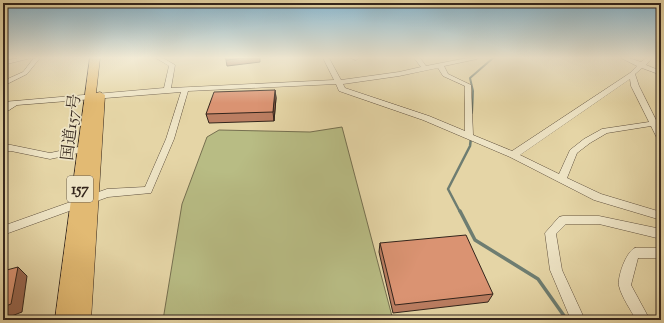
<svg xmlns="http://www.w3.org/2000/svg" width="664" height="323" font-family="'Sorts Mill Goudy','Noto Serif JP',serif">
  <style>
    .green { fill: #b8bc84; stroke: #767050 }
    .lines { fill: none; stroke-linecap: round; stroke-linejoin: round }
    .stream-far2 { stroke: #6e7d71; stroke-width: 2 }
    .stream-far1 { stroke: #6e7d71; stroke-width: 2.5 }
    .stream { stroke: #6e7d71; stroke-width: 3.5 }
    .minor-casing { stroke: #60513e; stroke-width: 1 }
    .highway-casing { stroke: #33251c; stroke-width: 1 }
    .minor { fill: #eee4c5; fill-rule: evenodd }
    .highway { fill: #e2ba73; fill-rule: evenodd }
    .wall { fill: #bb7e62; stroke: #33251c }
    .shaded-wall { fill: #996750; stroke: #33251c }
    .building { fill: #da9372; stroke: #33251c }
    .labels { text-anchor: middle; stroke-width: 3.5; stroke-linejoin: round; paint-order: stroke }
    .shield { fill: #eee4c5; stroke: #6b5e4f; stroke-width: 1 }
    .shield-label { font-size: 15px; font-weight: bold; fill: #33251c }
    .street-label { font-size: 16px; fill: #33251c; stroke: #eee4c5 }
  </style>
  <rect width="100%" height="100%" fill="#e5d5a6"/>
  <filter id="stains"><feTurbulence type="fractalNoise" baseFrequency=".005" numOctaves="4"/><feColorMatrix values="0 0 0 0 .2 0 0 0 0 .09 0 0 0 0 .02 0 0 0 .5 -.17"/></filter>
  <radialGradient id="worn" r=".72"><stop offset=".6" stop-color="#630" stop-opacity="0"/><stop offset="1" stop-color="#630" stop-opacity=".3"/></radialGradient>
  <!-- green -->
  <polygon class="green" points="342,127 393,320 163,320 182,204 207,137 219,130 310,132"/>
  <g class="lines">
    <!-- stream-far2 -->
    <polyline class="stream-far2" points="472,113 473,91 470,78 493,58"/>
    <!-- stream-far1 -->
    <polyline class="stream-far1" points="460,212 448,189 470,146 471,138"/>
    <!-- stream -->
    <polyline class="stream" points="460,211 475,240 538,279 567,320"/>
    <!-- minor casing -->
    <g class="minor-casing">
      <g id="minor">
        <polygon points="19,58 31,58 3,65 3,61"/>
        <polygon points="34,58 40,58 27,74 3,86 3,81 23,72"/>
        <path d="M156,58H163L175,65L171,88L334,80L323,58H329L341,80L399,72L421,67L414,58H420L426,66L467,58H478L477,59L444,66L448,74L471,85L473,135L512,151L630,73L637,66L621,58H629L641,62L646,58H652L646,65L661,71V75L642,68L635,74L639,86L656,120H661V124L658,125L661,130V141L658,140L651,126L607,133L590,143L577,153L567,178L601,194L661,212V220L594,200L510,157L423,120L339,91L336,84L188,91L174,139L151,193L108,197L3,235V226L107,189L145,187L166,139L181,92L17,105L3,114V108L6,106H3V102L164,88L169,66ZM438,68L443,76L465,86V131L429,116L345,88L343,84L399,76ZM630,79L631,86L649,122L602,129L584,139L570,150L559,174L520,155Z"/>
        <polygon points="351,58 359,58 356,60"/>
        <polygon points="3,145 11,145 50,153 88,145 92,148 88,151 50,159 11,151 3,151"/>
        <polygon points="563,216 599,216 661,229 661,239 599,224 566,224 556,234 562,270 585,320 571,320 550,270 545,233 559,217"/>
        <path d="M635,248H661V258H638L631,285L650,320H636C631,310 622,298 619,286C617,278 626,251 635,248Z"/>
      </g>
    </g>
    <!-- highway casing -->
    <g class="highway-casing">
      <polygon id="highway" points="90,58 100,58 96,93 100,92 105,95 91,320 55,320"/>
    </g>
    <!-- minor -->
    <use href="#minor" class="minor"/>
    <!-- highway -->
    <use href="#highway" class="highway"/>
  </g>
  <!-- wall -->
  <g class="wall">
    <polygon points="275,90 276,98 274,121 209,123 206,114"/>
    <polygon points="380,243 493,294 488,302 393,313 379,252"/>
  </g>
  <!-- shaded-wall -->
  <g class="shaded-wall">
    <polygon points="244,58 260,58 260,62 227,66 226,60"/>
    <polygon points="275,90 276,98 274,121 273,112"/>
    <polygon points="18,267 27,276 22,312 9,317 10,320 3,320 3,307"/>
  </g>
  <!-- building -->
  <g class="building">
    <polygon points="225,58 244,58 226,60"/>
    <polygon points="275,90 273,112 206,114 214,92"/>
    <polygon points="466,235 493,294 395,305 380,243"/>
    <polygon points="18,267 11,304 3,307 3,271"/>
  </g>
  <!-- sky -->
  <linearGradient id="sky" x2="0" y2="1"><stop stop-color="#87b6cf"/><stop offset="0.56" stop-color="#f3ecd7"/><stop offset="1" stop-color="#f3ecd7" stop-opacity="0"/></linearGradient>
  <rect width="664" height="103" fill="url(#sky)"/>
  <g class="labels">
    <!-- shield labels -->
    <rect class="shield" x="67" y="176" width="26" height="26" rx="3"/>
    <g class="shield-label">
      <text x="80" y="194">157</text>
    </g>
    <!-- street labels -->
    <g class="street-label">
      <text transform="translate(70 127) rotate(-83)" y="6">国道157号</text>
    </g>
  </g>
  <!-- margin -->
  <rect width="664" height="323" fill="none" stroke="#e5d5a6" stroke-width="16"/>
  <rect x="4" y="4" width="656" height="315" fill="none" stroke="#33251c" stroke-width="2"/>
  <rect x="8" y="8" width="648" height="307" fill="none" stroke="#33251c"/>
  <rect width="100%" height="100%" filter="url(#stains)"/>
  <rect width="100%" height="100%" fill="url(#worn)"/>
</svg>
